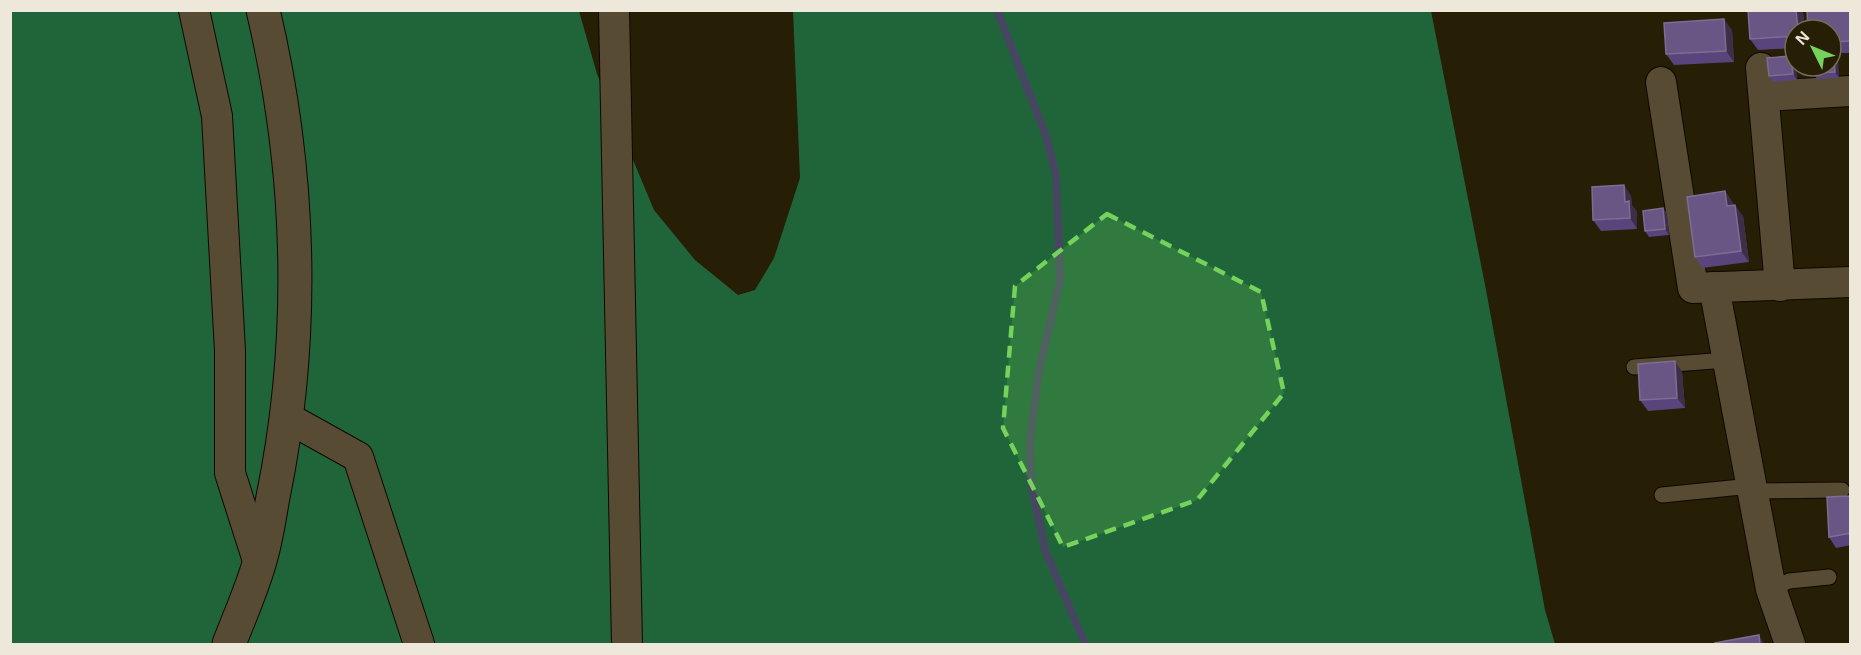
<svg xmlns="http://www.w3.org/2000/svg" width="1861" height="655" font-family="Arial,sans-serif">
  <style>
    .forest { fill: #20653a }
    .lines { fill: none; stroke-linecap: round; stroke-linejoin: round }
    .stream { stroke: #474662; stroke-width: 8 }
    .service-casing { stroke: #100700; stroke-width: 17 }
    .minor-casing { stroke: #100700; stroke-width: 32 }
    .tertiary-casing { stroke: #100700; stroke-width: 35 }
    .service { stroke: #574c33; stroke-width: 15 }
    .minor { stroke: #574c33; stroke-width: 30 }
    .tertiary { stroke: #574c33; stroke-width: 33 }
    .wall { fill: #59447b }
    .shaded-wall { fill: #3e2e48 }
    .building { fill: #695685; stroke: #7e6d93; stroke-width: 1.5 }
    .marked { fill: #75d25b; fill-opacity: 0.2; stroke: #75d25b; stroke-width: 4.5; stroke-dasharray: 12 8; stroke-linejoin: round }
  </style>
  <rect width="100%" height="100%" fill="#271e06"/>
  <!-- forest -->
  <polygon class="forest" points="10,11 579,11 597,74 654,210 695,260 738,295 755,290 774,258 800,178 793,11 1431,11 1486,290 1545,610 1555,644 11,644"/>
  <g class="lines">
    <!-- stream -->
    <polyline class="stream" points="997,10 1046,136 1056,175 1060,280 1039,370 1030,441 1031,483 1045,550 1085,644"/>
    <!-- service casing -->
    <g class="service-casing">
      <g id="service">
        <polyline points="1634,367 1727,360"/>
        <polyline points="1752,491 1842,490"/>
        <polyline points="1662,495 1751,486"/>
        <polyline points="1771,589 1789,581 1829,577"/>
      </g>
    </g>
    <!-- minor casing -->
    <g class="minor-casing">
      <g id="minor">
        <polyline points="194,10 217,116 230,351 230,473 259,564"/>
        <polyline points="614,10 627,644"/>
        <polyline points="1761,68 1780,286"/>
        <polyline points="1661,82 1693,288 1850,282"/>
        <polyline points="1764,96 1850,91"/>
        <polyline points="1714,287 1771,589 1790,644"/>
        <polyline points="288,418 358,457 419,644"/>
      </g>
    </g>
    <!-- tertiary casing -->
    <g class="tertiary-casing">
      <path id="tertiary" d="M229,644C239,618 251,591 259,564C266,542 269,519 273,497C306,336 301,170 263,10"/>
    </g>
    <!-- service -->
    <use href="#service" class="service"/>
    <!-- minor -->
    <use href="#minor" class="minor"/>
    <!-- tertiary -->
    <use href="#tertiary" class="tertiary"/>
  </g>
  <!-- wall -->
  <g class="wall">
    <polygon points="1748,10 1801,10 1803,13 1805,30 1795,30 1795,48 1758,50 1750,39"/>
    <polygon points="1851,10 1851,53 1842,53 1836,45 1831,46 1831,30"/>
    <polygon points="1732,30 1734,62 1674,65 1666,54"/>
    <polygon points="1791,56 1795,61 1797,80 1773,82 1769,76"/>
    <polygon points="1834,56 1838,62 1839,78 1817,79 1813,73"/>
    <polygon points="1624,185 1631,196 1632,205 1637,212 1637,229 1601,231 1593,220"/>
    <polygon points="1725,191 1732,202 1733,205 1743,216 1749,262 1702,268 1695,257"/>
    <polygon points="1663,208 1667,214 1669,235 1649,237 1645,231"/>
    <polygon points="1682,372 1685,408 1648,411 1640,400"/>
    <polygon points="1851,496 1851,545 1836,548 1829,537"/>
  </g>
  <!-- shaded-wall -->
  <g class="shaded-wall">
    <polygon points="1796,10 1801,10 1803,13 1805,30 1798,30"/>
    <polygon points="1724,19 1732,30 1734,62 1726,51"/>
    <polygon points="1791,56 1795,61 1797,80 1793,74"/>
    <polygon points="1834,56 1838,62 1839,78 1835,72"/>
    <polygon points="1624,185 1631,196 1632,205 1637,212 1637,229 1630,218 1625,202"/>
    <polygon points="1725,191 1732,202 1734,217 1727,206"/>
    <polygon points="1735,205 1743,216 1749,262 1741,251"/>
    <polygon points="1663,208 1667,214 1669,235 1665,229"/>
    <polygon points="1675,361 1682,372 1685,408 1677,398"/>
    <polygon points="1759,635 1765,645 1760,645"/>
  </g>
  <!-- building -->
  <g class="building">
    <polygon points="1748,10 1796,10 1798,30 1795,30 1795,36 1750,39"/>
    <polygon points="1807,10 1850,10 1851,41 1834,42 1833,34 1831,34 1831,30 1808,30"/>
    <polygon points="1724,19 1726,51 1666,54 1664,23"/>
    <polygon points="1791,56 1793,74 1769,76 1767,58"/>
    <polygon points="1831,56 1834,56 1835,72 1813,73 1813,66 1831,66"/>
    <polygon points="1624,185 1625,202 1629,201 1630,218 1593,220 1592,187"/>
    <polygon points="1725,191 1727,206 1735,205 1741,251 1695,257 1687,197"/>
    <polygon points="1663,208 1665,229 1645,231 1643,211"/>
    <polygon points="1675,361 1677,398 1640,400 1638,364"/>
    <polygon points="1851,496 1851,533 1829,537 1827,497"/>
    <polygon points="1759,635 1760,645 1715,645 1715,643"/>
  </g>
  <!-- marked area -->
  <path class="marked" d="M1107,214L1261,292L1284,393L1197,500L1063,547L1003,428L1015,286Z"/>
  <!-- border -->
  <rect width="1861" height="655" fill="none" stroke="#eee8da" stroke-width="24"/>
  <!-- north arrow -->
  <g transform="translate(1813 48) rotate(313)"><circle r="28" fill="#271e06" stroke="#776f5b" stroke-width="1.5"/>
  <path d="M0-4.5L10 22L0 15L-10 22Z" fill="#75d25b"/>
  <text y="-9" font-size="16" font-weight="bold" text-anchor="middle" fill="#eee8da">N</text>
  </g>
</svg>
